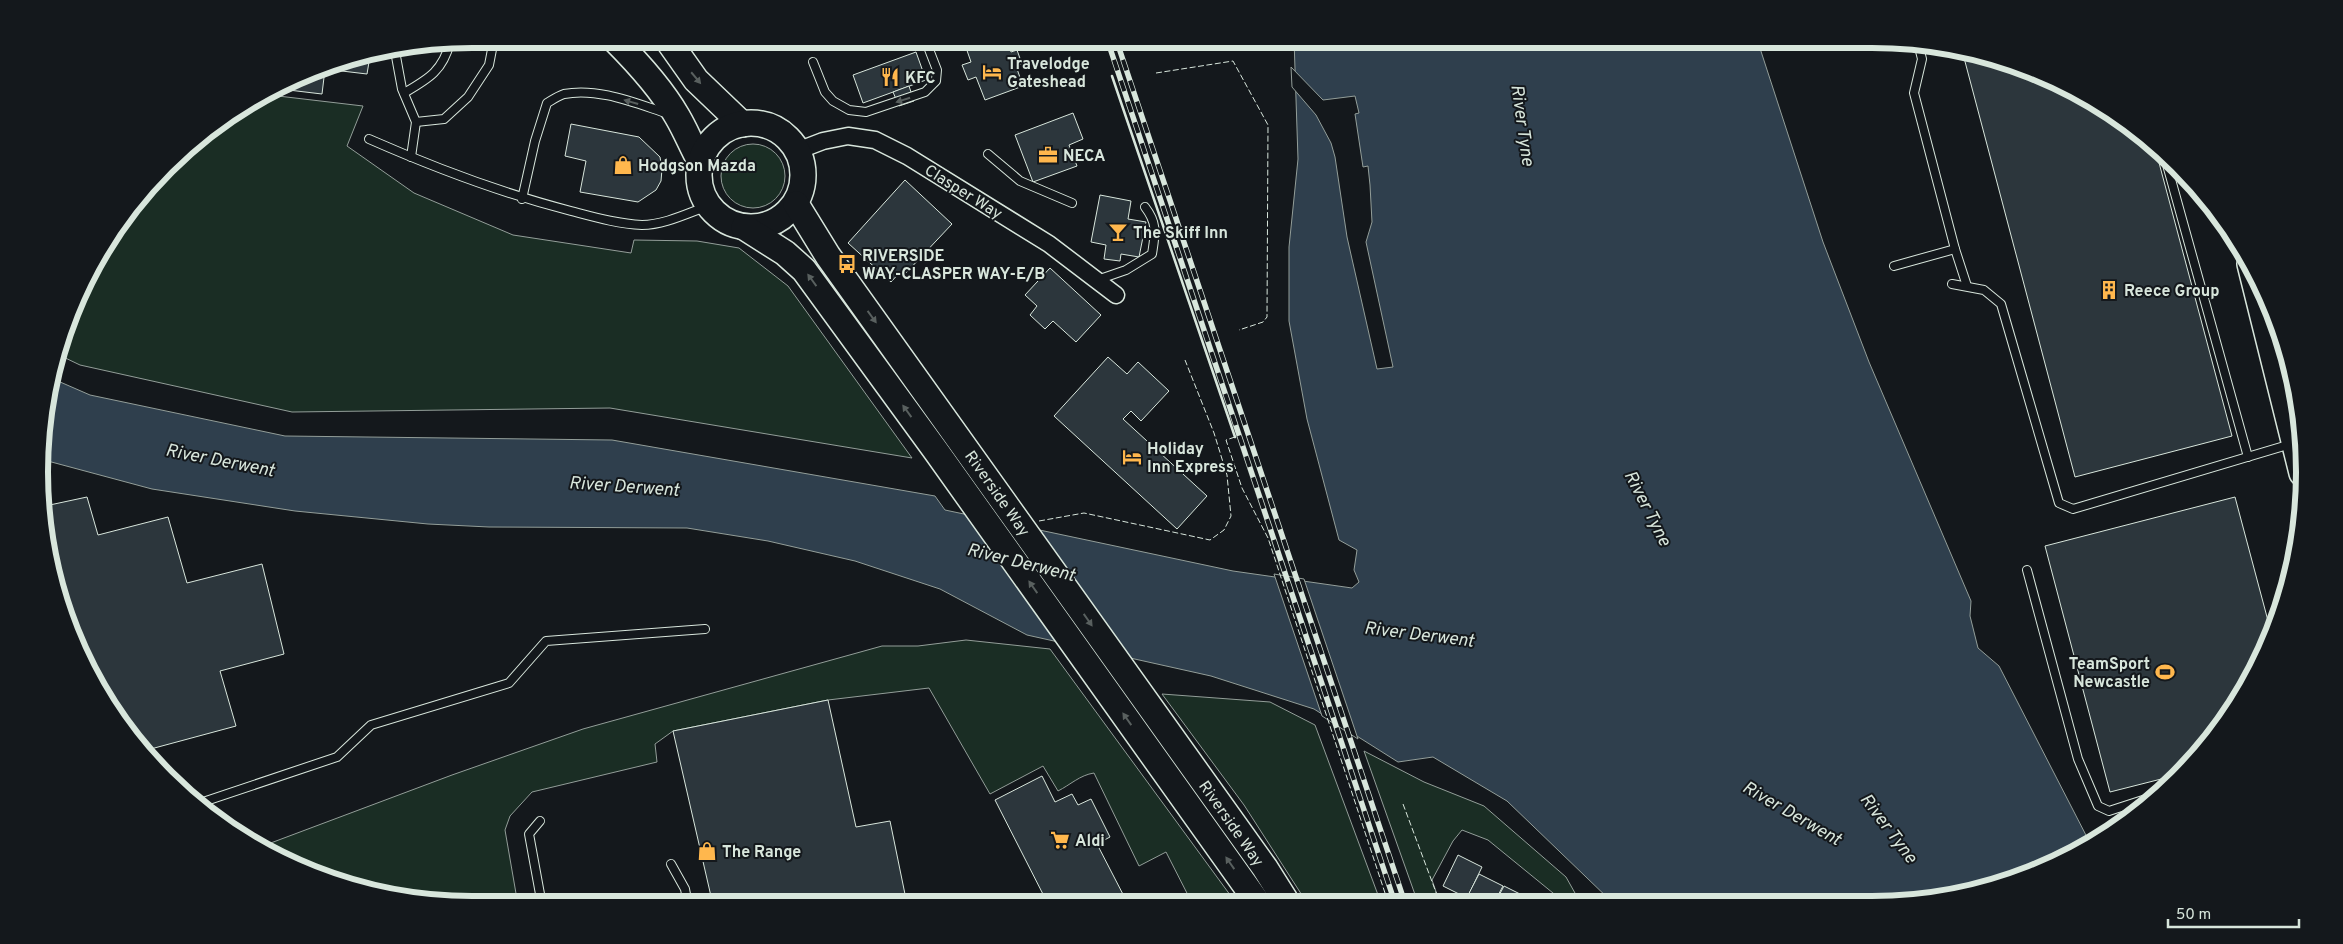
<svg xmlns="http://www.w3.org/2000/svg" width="2343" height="944" font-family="Overpass,sans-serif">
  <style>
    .green { fill: #1a2d24; stroke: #939e99 }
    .water { fill: #2f3f4d; stroke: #939e99 }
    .pier { fill: #14181c; stroke: #939e99 }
    .building { fill: #2c363c; stroke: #d8e6dc }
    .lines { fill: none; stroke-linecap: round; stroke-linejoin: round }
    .service-casing { stroke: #d8e6dc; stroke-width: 10 }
    .minor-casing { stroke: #d8e6dc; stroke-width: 19 }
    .primary-casing { stroke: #d8e6dc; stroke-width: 28 }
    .service { stroke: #14181c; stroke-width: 8 }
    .minor { stroke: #14181c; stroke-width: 16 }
    .primary { stroke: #14181c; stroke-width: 25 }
    .rail-casing { stroke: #d8e6dc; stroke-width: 5.5 }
    .rail { stroke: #14181c; stroke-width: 4; stroke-dasharray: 11; stroke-linecap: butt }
    .fence { stroke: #d8e6dc; stroke-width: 1; stroke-dasharray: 6 2.5; stroke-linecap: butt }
    .wall { stroke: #d8e6dc; stroke-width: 2.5 }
    .oneway { fill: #59605f }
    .labels { text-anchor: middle; stroke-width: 4; stroke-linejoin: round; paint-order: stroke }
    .poi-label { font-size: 16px; font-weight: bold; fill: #d8e6dc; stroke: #14181c; text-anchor: start }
    .street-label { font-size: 16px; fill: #d8e6dc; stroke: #14181c }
    .water-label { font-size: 18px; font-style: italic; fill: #d8e6dc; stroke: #14181c }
    .rim { fill: none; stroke: #d8e6dc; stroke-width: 6 }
  </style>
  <rect width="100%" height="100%" fill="#14181c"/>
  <!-- green -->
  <g class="green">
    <polygon points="261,94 363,106 347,146 414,193 513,235 631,253 634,240 697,241 739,248 788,286 912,458 610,408 292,412 80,365 57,354 62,333 97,256 187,146"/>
    <circle cx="753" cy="176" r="32"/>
    <path d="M966,640L1050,649L1236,903H1192L1166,852L1139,866L1094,773C1080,775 1070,785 1058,791L1043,766L990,794L929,688L828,700L673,731L655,744L657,762L532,792L510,816L505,830L518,905H472L360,887L357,878L329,880L266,846L268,844L452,775L583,729L882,646H918Z"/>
    <polygon points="1162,694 1270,702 1315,725 1381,903 1307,903 1244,805"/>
    <polygon points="1364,751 1424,782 1484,806 1566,877 1580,902 1564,902 1488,840 1462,830 1453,841 1432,880 1440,903 1418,903"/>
  </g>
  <!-- water -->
  <polygon class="water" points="1294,39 1757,39 1823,242 1869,362 1971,601 1970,616 1978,648 1999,666 2090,843 2062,861 1928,902 1612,902 1507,801 1433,757 1398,762 1314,709 1211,676 1027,635 940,589 855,561 768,541 687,528 489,527 428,524 295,511 152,489 44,460 42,415 51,378 90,395 285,436 612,440 935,496 945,510 1233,571 1352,588 1359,582 1354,570 1357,550 1339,540 1307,419 1289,321 1289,247 1298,159"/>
  <!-- pier -->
  <g class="pier">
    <polygon points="1291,67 1323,100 1355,96 1359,113 1355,114 1363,167 1368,166 1370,185 1372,222 1366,242 1393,367 1377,369 1347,237 1335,157 1331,143 1316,115 1292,87"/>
    <polygon points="1274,574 1304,579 1358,739 1322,716"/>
  </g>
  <!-- building -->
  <g class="building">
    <polygon points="963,39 1007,39 1011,52 1017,50 1022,64 1016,66 1023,86 985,100 976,77 968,80 962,65 971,62"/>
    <polygon points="916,52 926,80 863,103 853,75"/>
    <polygon points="1963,54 2010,62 2087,97 2154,144 2232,436 2075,477"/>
    <polygon points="370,56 367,74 325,69 322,94 280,89 281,85 332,62"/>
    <polygon points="909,86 914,101 899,106 893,92"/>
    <polygon points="1073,113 1083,139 1069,145 1077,166 1033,182 1015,135"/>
    <polygon points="571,124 639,137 660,157 662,169 661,181 656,190 638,202 580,192 586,161 565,156"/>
    <polygon points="905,180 952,224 906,273 902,270 891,282 848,243"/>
    <polygon points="1100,195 1131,201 1128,219 1146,222 1139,257 1121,254 1120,261 1104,259 1106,245 1091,242"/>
    <polygon points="1050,268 1101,315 1076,342 1053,321 1045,329 1030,315 1037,306 1025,295"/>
    <polygon points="1108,357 1127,374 1138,362 1169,391 1141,421 1131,411 1123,419 1207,496 1177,529 1054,416"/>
    <polygon points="87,497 98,535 168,517 187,583 262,564 284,654 220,671 236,726 147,750 112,712 72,638 47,557 45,506"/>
    <polygon points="2235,497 2271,632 2231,712 2177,775 2110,792 2045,546"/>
    <polygon points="828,700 856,827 890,821 907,904 713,905 673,731"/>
    <polygon points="1042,776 1055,802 1072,794 1078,805 1091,799 1110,837 1097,844 1128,904 1048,904 995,800"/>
    <polygon points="1458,855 1482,867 1467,898 1443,886"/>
    <polygon points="1479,874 1503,886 1494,903 1464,903"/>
    <polygon points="1504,886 1534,901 1533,903 1495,903"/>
  </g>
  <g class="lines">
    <!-- service casing -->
    <g class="service-casing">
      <g id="service">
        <polyline points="1919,47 1922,59 1914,93 1955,249 1967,286"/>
        <polyline points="395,51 402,89 416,122 411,157"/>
        <polyline points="813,62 825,92 833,101 849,110 866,112 925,92 936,81 937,70 925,39"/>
        <path d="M404,93C428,79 443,71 450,42"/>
        <polyline points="416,122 444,119 468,97 489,65 494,39"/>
        <path d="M369,139C435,168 501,193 571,211C594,217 618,224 642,225C664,225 688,213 708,206"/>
        <polyline points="988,154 1020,181 1072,203"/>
        <polyline points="2164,154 2248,457"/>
        <path d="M522,199L535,141L547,103C552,100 558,96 564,94C598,87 637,104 669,114"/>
        <polyline points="1894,266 1955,249"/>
        <path d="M1097,280L1126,270L1152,254C1155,234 1158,224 1145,207"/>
        <polyline points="1952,284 1984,290 2001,304 2059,503 2073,509 2291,444"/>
        <polyline points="2027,570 2078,759 2098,806 2109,811 2149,798 2156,798"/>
        <polyline points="197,804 337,757 371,725 509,683 546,641 705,629"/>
        <polyline points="540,821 529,834 542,905"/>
        <polyline points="671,864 685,889 688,905"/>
      </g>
    </g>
    <!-- minor casing -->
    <g class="minor-casing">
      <polyline id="minor" points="797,151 823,141 848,136 875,140 907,156 1049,244 1116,295"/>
    </g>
    <!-- primary casing -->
    <g class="primary-casing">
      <g id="primary">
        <path d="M614,39C637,62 661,88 677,116C686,131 692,147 700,161"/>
        <polyline points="667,39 696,80 742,124"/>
        <circle cx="751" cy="175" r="52"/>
        <polyline points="796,204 828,256 1265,868 1287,903"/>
        <polyline points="744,227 785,253 804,270 936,451 1258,903"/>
        <polyline points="2250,264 2302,473"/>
      </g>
    </g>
    <!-- service -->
    <use href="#service" class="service"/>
    <!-- minor -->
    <use href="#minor" class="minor"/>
    <!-- primary -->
    <use href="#primary" class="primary"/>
    <!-- rail casing -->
    <g class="rail-casing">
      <g id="rail">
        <polyline points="1107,39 1395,903"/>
        <polyline points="1116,39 1405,903"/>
      </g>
    </g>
    <!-- rail -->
    <use href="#rail" class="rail"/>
    <!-- fence -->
    <g class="fence">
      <polyline points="1156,73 1233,61 1268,125 1267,317 1263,322 1239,330"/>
      <polyline points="1235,437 1226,440 1242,488 1268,538 1385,893 1377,903"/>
      <polyline points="1039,521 1084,513 1210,540 1224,530 1231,516 1227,475 1214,433 1185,360"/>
      <polyline points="1403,804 1440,903"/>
    </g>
    <!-- wall -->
    <polyline class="wall" points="1112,76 1235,437"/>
  </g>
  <!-- one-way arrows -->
  <defs><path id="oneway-solid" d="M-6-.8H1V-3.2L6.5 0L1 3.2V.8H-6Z" transform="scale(1.25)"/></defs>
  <g class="oneway">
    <use href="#oneway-solid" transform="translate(696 78) rotate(50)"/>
    <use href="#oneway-solid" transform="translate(903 100) rotate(162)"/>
    <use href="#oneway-solid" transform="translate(631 102) rotate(-164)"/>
    <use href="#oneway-solid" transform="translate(812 280) rotate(-126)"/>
    <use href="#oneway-solid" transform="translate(872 317) rotate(54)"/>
    <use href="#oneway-solid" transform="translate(907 411) rotate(-126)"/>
    <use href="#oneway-solid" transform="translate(1033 587) rotate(-125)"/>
    <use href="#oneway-solid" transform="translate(1088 620) rotate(55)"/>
    <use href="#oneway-solid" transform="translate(1127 719) rotate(-125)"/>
    <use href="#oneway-solid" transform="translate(1230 863) rotate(-125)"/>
  </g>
  <!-- icons -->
  <defs>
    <g id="hotel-bare" transform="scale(1.5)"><path d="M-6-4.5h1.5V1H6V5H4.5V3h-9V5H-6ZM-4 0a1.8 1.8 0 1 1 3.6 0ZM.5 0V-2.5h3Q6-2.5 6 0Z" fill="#ffb74d" stroke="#14181c" stroke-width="2.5" paint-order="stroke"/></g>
    <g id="restaurant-bare" transform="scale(1.5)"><path d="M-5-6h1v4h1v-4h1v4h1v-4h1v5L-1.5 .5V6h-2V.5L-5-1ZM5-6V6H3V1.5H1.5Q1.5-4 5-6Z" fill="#ffb74d" stroke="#14181c" stroke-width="2.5" paint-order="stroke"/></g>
    <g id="office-bare" transform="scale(1.5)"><path d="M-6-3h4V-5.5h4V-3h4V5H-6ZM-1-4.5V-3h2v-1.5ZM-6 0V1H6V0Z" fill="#ffb74d" stroke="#14181c" stroke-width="2.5" paint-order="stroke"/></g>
    <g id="shop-bare" transform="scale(1.5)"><path d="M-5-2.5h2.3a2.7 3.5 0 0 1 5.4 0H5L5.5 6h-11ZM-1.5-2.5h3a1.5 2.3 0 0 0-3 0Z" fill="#ffb74d" stroke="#14181c" stroke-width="2.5" paint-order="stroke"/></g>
    <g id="bar-bare" transform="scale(1.5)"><path d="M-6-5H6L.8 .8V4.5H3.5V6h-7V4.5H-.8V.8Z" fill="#ffb74d" stroke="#14181c" stroke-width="2.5" paint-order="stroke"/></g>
    <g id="bus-bare" transform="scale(1.5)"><path d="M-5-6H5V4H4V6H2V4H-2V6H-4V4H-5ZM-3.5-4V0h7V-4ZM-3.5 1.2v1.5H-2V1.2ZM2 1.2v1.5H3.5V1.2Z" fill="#ffb74d" stroke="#14181c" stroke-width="2.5" paint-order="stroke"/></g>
    <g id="building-bare" transform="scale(1.5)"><path d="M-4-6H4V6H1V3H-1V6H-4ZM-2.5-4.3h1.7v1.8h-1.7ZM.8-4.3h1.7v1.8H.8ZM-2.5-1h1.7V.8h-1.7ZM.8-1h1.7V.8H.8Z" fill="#ffb74d" stroke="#14181c" stroke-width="2.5" paint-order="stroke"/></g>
    <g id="stadium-bare" transform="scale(1.5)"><path d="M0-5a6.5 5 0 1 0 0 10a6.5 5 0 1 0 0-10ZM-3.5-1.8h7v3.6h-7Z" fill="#ffb74d" stroke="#14181c" stroke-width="2.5" paint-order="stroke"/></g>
    <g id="supermarket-bare" transform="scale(1.5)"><path d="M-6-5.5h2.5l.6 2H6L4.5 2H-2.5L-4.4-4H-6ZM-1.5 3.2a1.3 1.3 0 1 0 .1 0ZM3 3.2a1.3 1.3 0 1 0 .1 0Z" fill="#ffb74d" stroke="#14181c" stroke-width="2.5" paint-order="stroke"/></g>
  </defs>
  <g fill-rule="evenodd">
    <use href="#hotel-bare" x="992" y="72"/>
    <use href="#restaurant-bare" x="890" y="77"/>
    <use href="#office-bare" x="1048" y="155"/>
    <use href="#shop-bare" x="623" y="165"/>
    <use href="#bar-bare" x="1118" y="232"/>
    <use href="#bus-bare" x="847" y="264"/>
    <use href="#building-bare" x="2109" y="290"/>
    <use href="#hotel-bare" x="1132" y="457"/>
    <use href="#stadium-bare" x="2165" y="672"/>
    <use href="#supermarket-bare" x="1060" y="840"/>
    <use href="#shop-bare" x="707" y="851"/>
  </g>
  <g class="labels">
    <!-- poi labels -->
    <g class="poi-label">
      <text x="1007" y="69">Travelodge<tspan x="1007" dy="18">Gateshead</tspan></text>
      <text x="905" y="83">KFC</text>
      <text x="1063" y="161">NECA</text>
      <text x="638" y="171">Hodgson Mazda</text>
      <text x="1133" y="238">The Skiff Inn</text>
      <text x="862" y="261">RIVERSIDE<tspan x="862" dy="18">WAY-CLASPER WAY-E/B</tspan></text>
      <text x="2124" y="296">Reece Group</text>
      <text x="1147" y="454">Holiday<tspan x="1147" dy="18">Inn Express</tspan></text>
      <text x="2150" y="669" text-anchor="end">TeamSport<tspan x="2150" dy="18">Newcastle</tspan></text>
      <text x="1075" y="846">Aldi</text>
      <text x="722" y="857">The Range</text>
    </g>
    <!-- street labels -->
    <g class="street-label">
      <text transform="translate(964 191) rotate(32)" y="6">Clasper Way</text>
      <text transform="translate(998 493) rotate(55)" y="6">Riverside Way</text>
      <text transform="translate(1232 823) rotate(55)" y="6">Riverside Way</text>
    </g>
    <!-- water labels -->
    <g class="water-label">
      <text transform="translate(1523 125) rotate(82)" y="6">River Tyne</text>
      <text transform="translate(220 460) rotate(11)" y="6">River Derwent</text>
      <text transform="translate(624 486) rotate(4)" y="6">River Derwent</text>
      <text transform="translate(1648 508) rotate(63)" y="6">River Tyne</text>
      <text transform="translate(1021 562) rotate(14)" y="6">River Derwent</text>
      <text transform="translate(1419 634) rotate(7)" y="6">River Derwent</text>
      <text transform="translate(1792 813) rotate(30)" y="6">River Derwent</text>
      <text transform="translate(1889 828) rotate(53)" y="6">River Tyne</text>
    </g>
  </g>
  <!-- crop -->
  <path d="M0 0H2343V944H0ZM472 48H1872A424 424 0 0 1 2296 472V472A424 424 0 0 1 1872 896H472A424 424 0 0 1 48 472V472A424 424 0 0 1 472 48Z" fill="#14181c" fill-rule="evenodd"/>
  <path class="rim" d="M472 48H1872A424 424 0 0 1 2296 472V472A424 424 0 0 1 1872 896H472A424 424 0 0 1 48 472V472A424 424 0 0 1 472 48Z"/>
  <!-- scale -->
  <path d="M2168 919v8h131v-8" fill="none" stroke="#d8e6dc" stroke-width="2.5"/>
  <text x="2176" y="919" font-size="15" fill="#d8e6dc" stroke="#14181c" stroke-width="4" paint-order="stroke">50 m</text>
</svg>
